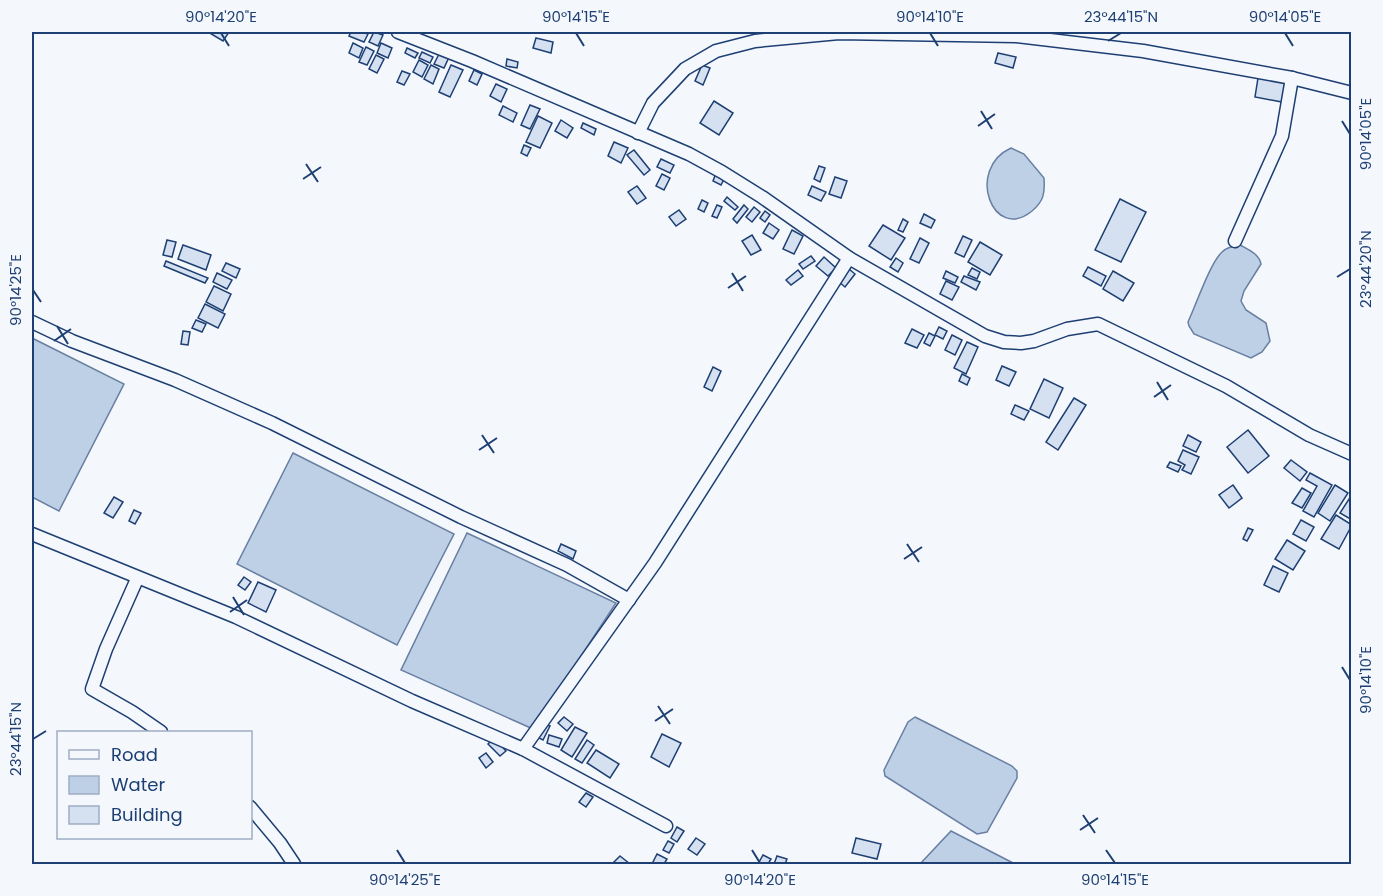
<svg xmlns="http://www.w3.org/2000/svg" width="1383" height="896" font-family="Poppins,sans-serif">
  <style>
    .water { fill: #bed0e5; stroke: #687fa3; stroke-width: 1.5 }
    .building { fill: #d5e0f0; stroke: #1d3f73; stroke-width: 1.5 }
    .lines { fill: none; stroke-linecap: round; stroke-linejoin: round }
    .minor-casing { stroke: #1d3f73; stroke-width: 15 }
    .minor { stroke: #f4f7fb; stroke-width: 12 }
    .ticks { fill: none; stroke: #1d3f73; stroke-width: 2 }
    .neatline { fill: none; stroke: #1d3f73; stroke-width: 2 }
    .ticks-label { font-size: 15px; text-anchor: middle; fill: #1d3f73 }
  </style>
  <rect width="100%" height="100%" fill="#f4f7fb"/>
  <!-- water -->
  <g class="water">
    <path d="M1011,148L1024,154L1044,178C1045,193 1044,201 1032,211C993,243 965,169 1011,148Z"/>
    <path d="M1240,245C1249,250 1259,254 1261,264L1244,291L1241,301L1246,310L1266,323L1270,341L1262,352L1251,358L1194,334L1189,326L1188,322C1196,305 1210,263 1222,252C1227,247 1234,246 1240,245Z"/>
    <polygon points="32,338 124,384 59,511 32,497"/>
    <polygon points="293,453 454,534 397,645 237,564"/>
    <polygon points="467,533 616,603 533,729 401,670"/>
    <polygon points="915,717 1012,766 1017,771 1017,778 987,832 977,834 885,776 884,770 908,722"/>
    <polygon points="951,831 1015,864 920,864"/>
  </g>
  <!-- building -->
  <g class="building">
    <polygon points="208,32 229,32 223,41"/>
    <polygon points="351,32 362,32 368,34 364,42 349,36"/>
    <polygon points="374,32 383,35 378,46 369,42"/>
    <polygon points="536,38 553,42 551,53 533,48"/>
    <polygon points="353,43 363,48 359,58 349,53"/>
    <polygon points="381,43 392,48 388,58 377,53"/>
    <polygon points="366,47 374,51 367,65 359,62"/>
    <polygon points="407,48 418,53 415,58 405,53"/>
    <polygon points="441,50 450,55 444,68 434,64"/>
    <polygon points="422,52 433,57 430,63 419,58"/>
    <polygon points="998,53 1016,57 1013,68 995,63"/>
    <polygon points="376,55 384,59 377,73 369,69"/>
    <polygon points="507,59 518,62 517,68 506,66"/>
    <polygon points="419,60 428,65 422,77 413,72"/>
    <polygon points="431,65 439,69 433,84 424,79"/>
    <polygon points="451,65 463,70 450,97 439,92"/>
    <polygon points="702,65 710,68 703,85 695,81"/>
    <polygon points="474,70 482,74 477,85 469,81"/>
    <polygon points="402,71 410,74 404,85 397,82"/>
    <polygon points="1258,78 1285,82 1282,102 1255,97"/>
    <polygon points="496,84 507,89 501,102 490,96"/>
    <polygon points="714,101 733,113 719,135 700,123"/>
    <polygon points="530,105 540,109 530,129 521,125"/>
    <polygon points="503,106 517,113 513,122 499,115"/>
    <polygon points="538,116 552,123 540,148 526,142"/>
    <polygon points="561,120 573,128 567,138 555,131"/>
    <polygon points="583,123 596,129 594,135 581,128"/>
    <polygon points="614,142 628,148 621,163 608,156"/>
    <polygon points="524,145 531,148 527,156 521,153"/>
    <polygon points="634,150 650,170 644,175 627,155"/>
    <polygon points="661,159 674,165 670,173 657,167"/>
    <polygon points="819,166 825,168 820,182 814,179"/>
    <polygon points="716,173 725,177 721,185 713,181"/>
    <polygon points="662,174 670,178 664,190 656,186"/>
    <polygon points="835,177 847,181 841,198 829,194"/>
    <polygon points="637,186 646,198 637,204 628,192"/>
    <polygon points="812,186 826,192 821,201 808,195"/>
    <polygon points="727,197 738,207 735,210 724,201"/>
    <polygon points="1120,199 1146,212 1121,262 1095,250"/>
    <polygon points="702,200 708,203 704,212 698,209"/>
    <polygon points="717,205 722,207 717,218 712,216"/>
    <polygon points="744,205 748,209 737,223 733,219"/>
    <polygon points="754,207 760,212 752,222 746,217"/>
    <polygon points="679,210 686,219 676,226 669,217"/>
    <polygon points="765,211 770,215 765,222 760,218"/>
    <polygon points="924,214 935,220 931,228 920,223"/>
    <polygon points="903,219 908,222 903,232 898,230"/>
    <polygon points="769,223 779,230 773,239 763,233"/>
    <polygon points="883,225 905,238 891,260 869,246"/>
    <polygon points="792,230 803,236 794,254 783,249"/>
    <polygon points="752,235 761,250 751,255 742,241"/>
    <polygon points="963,236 972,240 964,257 955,253"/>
    <polygon points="920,238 929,243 919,263 910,259"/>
    <polygon points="167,240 176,242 172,257 163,255"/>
    <polygon points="980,242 1002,255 990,275 968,262"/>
    <polygon points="183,245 211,255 206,270 178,259"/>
    <polygon points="811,256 815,261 803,269 799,264"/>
    <polygon points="824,257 836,268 828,276 816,266"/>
    <polygon points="896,258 903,263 898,272 890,267"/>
    <polygon points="166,261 208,278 205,283 164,266"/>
    <polygon points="226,263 240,269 236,278 222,271"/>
    <polygon points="1088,267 1106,276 1101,286 1083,276"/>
    <polygon points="972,268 980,272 977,279 968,275"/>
    <polygon points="849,269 855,274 845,287 839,282"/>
    <polygon points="798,270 803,276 791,285 786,280"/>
    <polygon points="946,271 958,277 955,283 943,278"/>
    <polygon points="1113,271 1134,283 1123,301 1103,289"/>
    <polygon points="217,273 232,280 227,289 213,282"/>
    <polygon points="964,276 980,282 976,290 961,282"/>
    <polygon points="946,281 959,287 952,300 940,294"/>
    <polygon points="214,286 231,294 223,311 206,302"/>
    <polygon points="205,304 225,314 218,328 198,318"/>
    <polygon points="196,320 206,324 202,332 192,328"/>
    <polygon points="939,327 947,331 943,339 935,335"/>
    <polygon points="912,329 924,335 917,348 905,343"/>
    <polygon points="183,331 190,332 188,345 181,344"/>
    <polygon points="929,333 935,336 930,346 924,343"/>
    <polygon points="952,335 962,340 955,355 945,350"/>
    <polygon points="967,342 978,347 966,374 954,368"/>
    <polygon points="1002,366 1016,372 1009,386 996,380"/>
    <polygon points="713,367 721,371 712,391 704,387"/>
    <polygon points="962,374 970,378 967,385 959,381"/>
    <polygon points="1044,379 1063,388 1049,418 1030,409"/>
    <polygon points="1074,398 1086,405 1058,450 1046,442"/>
    <polygon points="1015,405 1029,411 1024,420 1011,414"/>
    <polygon points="1248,430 1269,456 1248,473 1227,447"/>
    <polygon points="1188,435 1201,442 1196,452 1183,446"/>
    <polygon points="1183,450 1199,457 1191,474 1182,470 1185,465 1178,461"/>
    <polygon points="1291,460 1307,472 1300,481 1284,468"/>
    <polygon points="1170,462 1181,466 1178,472 1167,467"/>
    <polygon points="1310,473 1332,485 1314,517 1303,511 1317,486 1306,480"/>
    <polygon points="1233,485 1242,498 1229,508 1219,495"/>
    <polygon points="1335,485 1348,493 1330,521 1318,513"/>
    <polygon points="1302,488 1311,493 1302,508 1292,503"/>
    <polygon points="1351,496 1352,496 1352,520 1340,513"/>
    <polygon points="114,497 123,502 113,518 104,513"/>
    <polygon points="134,510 141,513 135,524 129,521"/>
    <polygon points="1336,515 1352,525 1339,549 1321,539"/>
    <polygon points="1301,520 1314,527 1306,541 1293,534"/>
    <polygon points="1248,528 1253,530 1247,541 1243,539"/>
    <polygon points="1287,540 1305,551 1293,570 1275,559"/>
    <polygon points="561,544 576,551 573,559 558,551"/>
    <polygon points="1273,566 1288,573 1279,592 1264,585"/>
    <polygon points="244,577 251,582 245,590 238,585"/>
    <polygon points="258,582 276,590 266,612 248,603"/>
    <polygon points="564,717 573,724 567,731 558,723"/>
    <polygon points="544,724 550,726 543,740 537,737"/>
    <polygon points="575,727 587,733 572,757 561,750"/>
    <polygon points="662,734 681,743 669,767 651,757"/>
    <polygon points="549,735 562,739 559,747 547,743"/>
    <polygon points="494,738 506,751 500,756 488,744"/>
    <polygon points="587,740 594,745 582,763 575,759"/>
    <polygon points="596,750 619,764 610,778 587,763"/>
    <polygon points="486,753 493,762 486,768 479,758"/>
    <polygon points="586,793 593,797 586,807 579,802"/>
    <polygon points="677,827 684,831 677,842 671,838"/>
    <polygon points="696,838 705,844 697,855 688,849"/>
    <polygon points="856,838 881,844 877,859 852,853"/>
    <polygon points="668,841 674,844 669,853 663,850"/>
    <polygon points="657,854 667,859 664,864 652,864"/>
    <polygon points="763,855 771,859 768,864 758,864"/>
    <polygon points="620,856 630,864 612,864"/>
    <polygon points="777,856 787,859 785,864 774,864"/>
  </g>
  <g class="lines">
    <!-- minor casing -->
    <g class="minor-casing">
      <g id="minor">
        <polyline points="398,32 472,61 689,154 722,172 762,197 849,258 985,336 1004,342 1021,343 1034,341 1067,329 1098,324 1226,386 1309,435 1352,454"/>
        <polyline points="638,133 653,103 685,69 716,51 755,41 839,33 1016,36 1143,51 1292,78"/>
        <polyline points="1235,241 1282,136 1292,78 1352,93"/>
        <polyline points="32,322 72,341 175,380 272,423 461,517 567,565 629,600"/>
        <polyline points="32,534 236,617 412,701 523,749 666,826"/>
        <polyline points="137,579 106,649 92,689 132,712 161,732"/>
        <polyline points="523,749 655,563 849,258"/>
        <polyline points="250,807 280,843 294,864"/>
      </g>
    </g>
    <!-- minor -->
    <use href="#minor" class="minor"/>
  </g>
  <!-- ticks -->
  <path class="ticks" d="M221,33L229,46M576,33L584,46M930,33L938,46M1285,33L1293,46M1108,41L1121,33M981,111L992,129M1342,121L1350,134M978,126L995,114M306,164L318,182M303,179L321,167M732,273L743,291M1337,277L1350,269M728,288L746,276M33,290L41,302M57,326L68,344M54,341L71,329M1157,382L1168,400M1154,397L1171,385M482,435L494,453M479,450L497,438M907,544L919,562M904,559L922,547M233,597L244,615M230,612L247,600M1342,667L1350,680M658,706L670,724M655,721L673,709M33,739L46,731M1083,815L1095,833M1080,830L1098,818M397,850L405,863M752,850L760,863M1106,850L1115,863"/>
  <!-- border -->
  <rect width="1383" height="896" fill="none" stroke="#f4f7fb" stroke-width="66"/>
  <!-- legend -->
  <rect x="57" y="731" width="195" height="108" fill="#f4f7fb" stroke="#9eadc5" stroke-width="1.5"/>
  <rect x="69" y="750" width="30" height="9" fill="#f4f7fb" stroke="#9eadc5" stroke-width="1.5"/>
  <text x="111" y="761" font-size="18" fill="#1d3f73">Road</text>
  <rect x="69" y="776" width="30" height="18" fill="#bed0e5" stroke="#9eadc5" stroke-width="1.5"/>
  <text x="111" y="791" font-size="18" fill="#1d3f73">Water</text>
  <rect x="69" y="806" width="30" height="18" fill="#d5e0f0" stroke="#9eadc5" stroke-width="1.5"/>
  <text x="111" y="821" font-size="18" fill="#1d3f73">Building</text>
  <rect x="33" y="33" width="1317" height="830" class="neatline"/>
  <g class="ticks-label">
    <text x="221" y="22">90°14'20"E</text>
    <text x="576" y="22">90°14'15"E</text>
    <text x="930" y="22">90°14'10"E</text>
    <text x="1121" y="22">23°44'15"N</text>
    <text x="1285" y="22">90°14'05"E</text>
    <text transform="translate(1366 134) rotate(-90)" y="5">90°14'05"E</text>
    <text transform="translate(1366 269) rotate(-90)" y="5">23°44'20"N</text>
    <text transform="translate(16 290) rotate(-90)" y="5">90°14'25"E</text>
    <text transform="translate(1366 680) rotate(-90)" y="5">90°14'10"E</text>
    <text transform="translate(16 739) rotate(-90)" y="5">23°44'15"N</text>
    <text x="405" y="885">90°14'25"E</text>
    <text x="760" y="885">90°14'20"E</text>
    <text x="1115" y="885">90°14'15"E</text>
  </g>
</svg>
